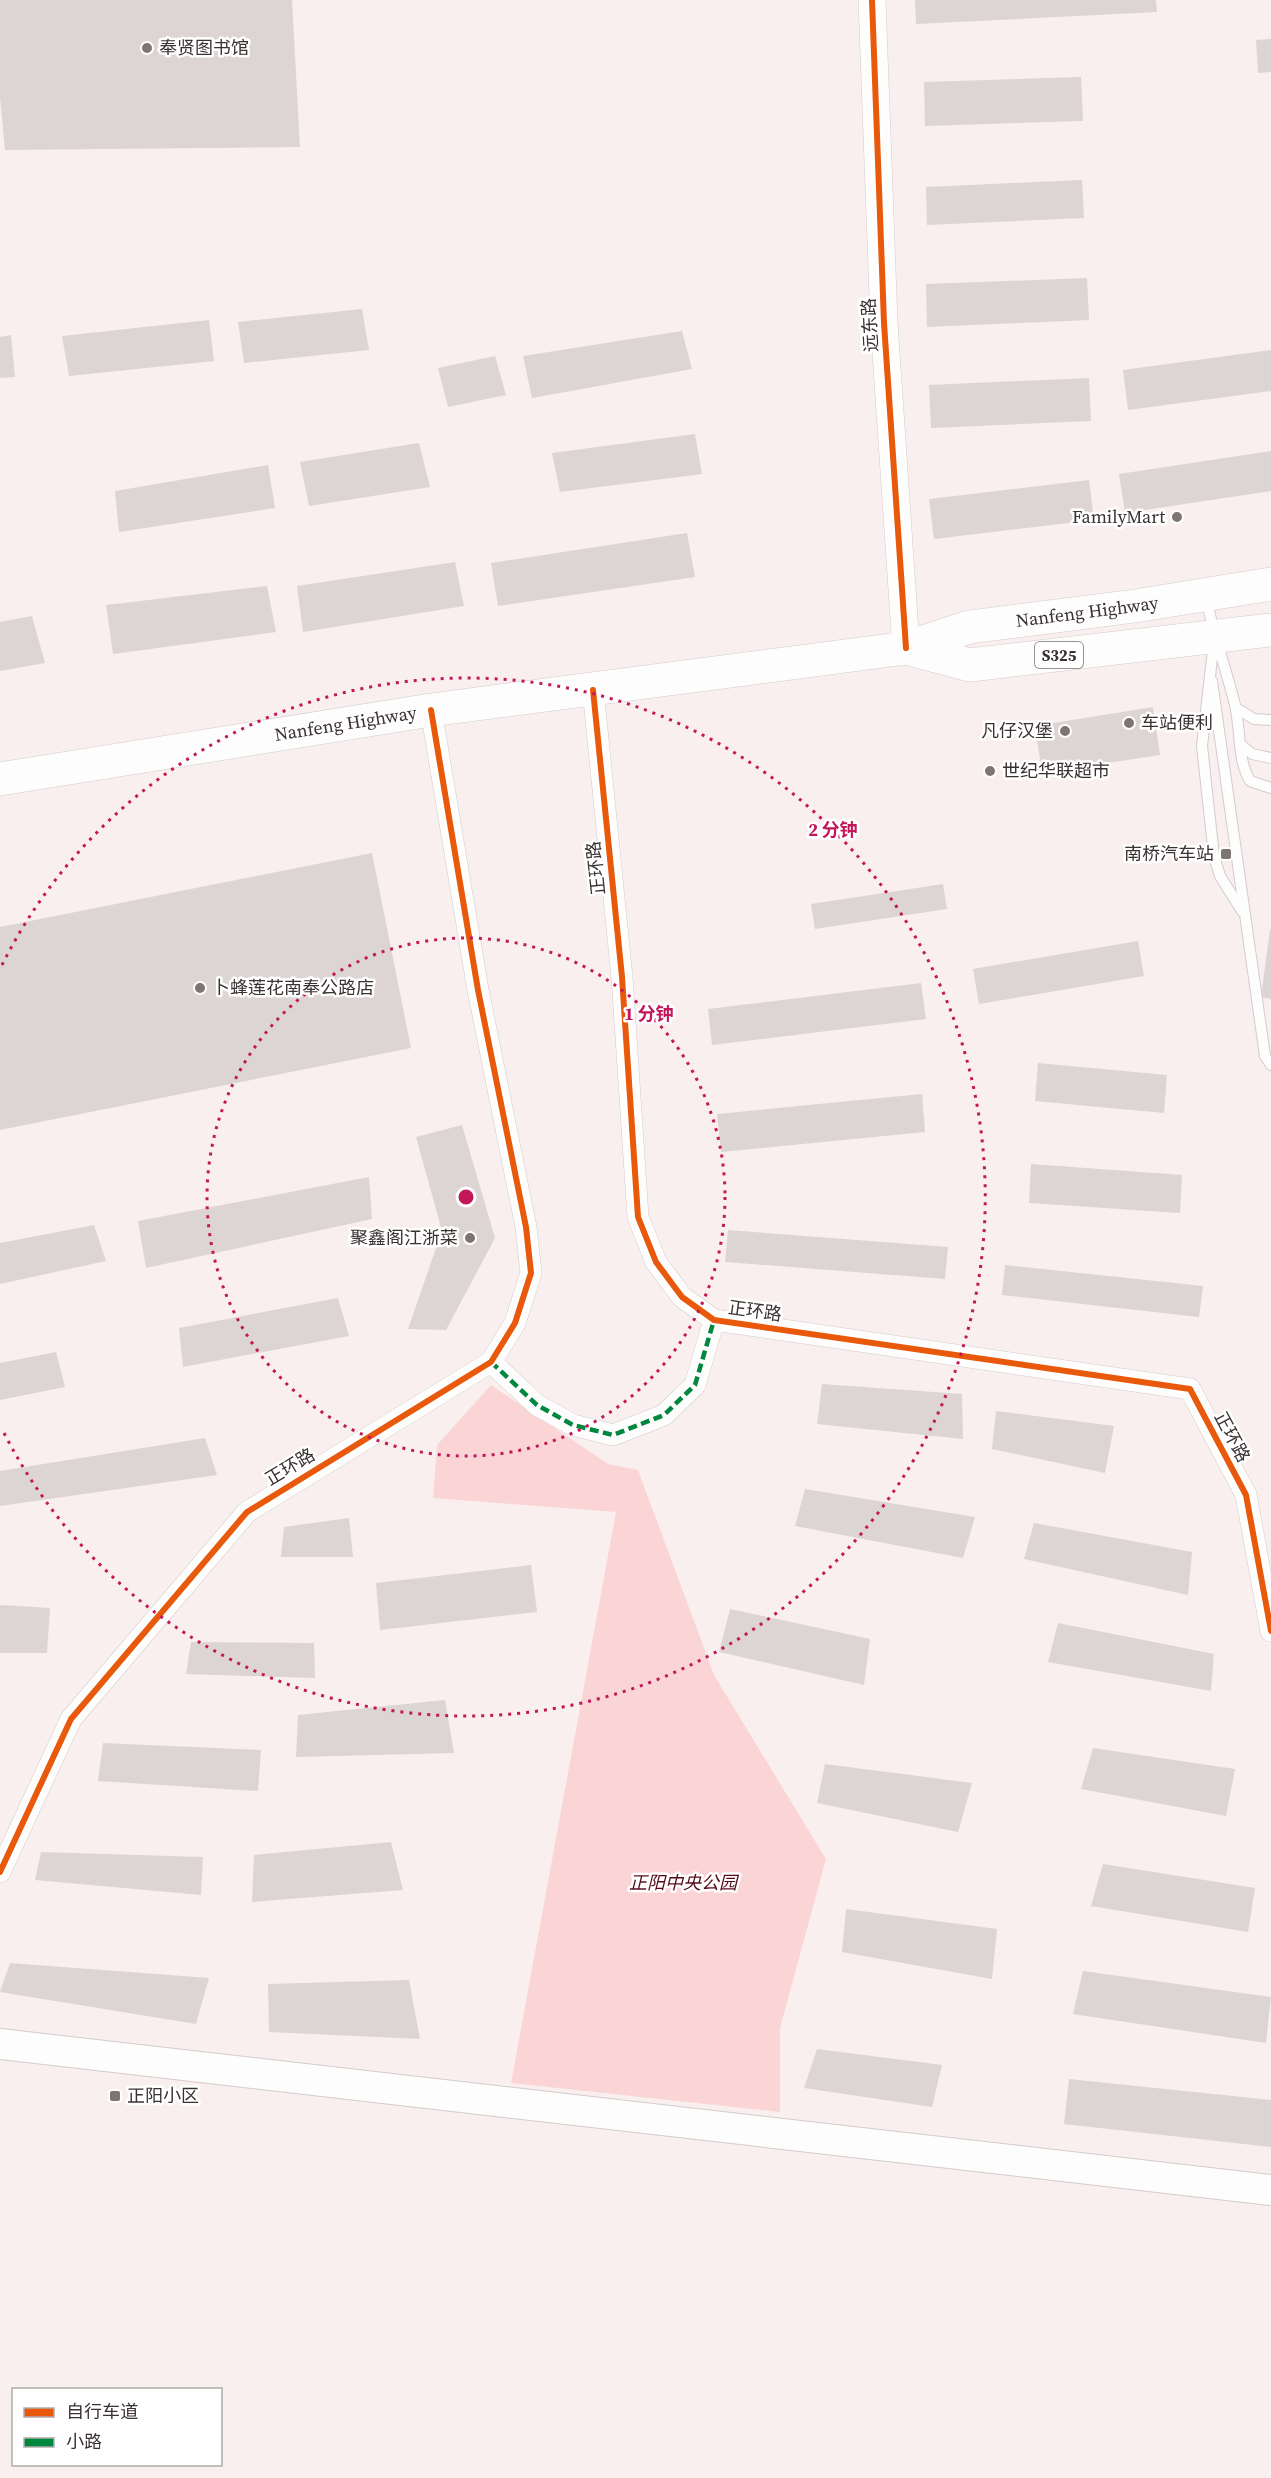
<svg xmlns="http://www.w3.org/2000/svg" width="1271" height="2478" font-family="'Source Serif 4','Noto Sans SC',serif">
  <style>
    .green { fill: #fbd5d6 }
    .building { fill: #ddd4d4 }
    .lines { fill: none; stroke-linecap: round; stroke-linejoin: round }
    .service-casing { stroke: #d4cbcb; stroke-width: 12 }
    .minor-casing { stroke: #d4cbcb; stroke-width: 22 }
    .tertiary-casing { stroke: #d4cbcb; stroke-width: 28 }
    .secondary-casing { stroke: #d4cbcb; stroke-width: 32 }
    .primary-casing { stroke: #d4cbcb; stroke-width: 34 }
    .service { stroke: #fefdfd; stroke-width: 10 }
    .minor { stroke: #fefdfd; stroke-width: 21 }
    .tertiary { stroke: #fefdfd; stroke-width: 27 }
    .secondary { stroke: #fefdfd; stroke-width: 30 }
    .primary { stroke: #fefdfd; stroke-width: 33 }
    .quiet { stroke: #00873e; stroke-width: 4.5; stroke-dasharray: 9 4.5; stroke-linecap: butt }
    .cycleway-casing { stroke: #fff; stroke-width: 10 }
    .cycleway { stroke: #e8590c; stroke-width: 6 }
    .ring { fill: none; stroke: #c2185b; stroke-width: 3; stroke-dasharray: 3 6 }
    .poi-dot { fill: #7d7474; stroke: #fff; stroke-width: 2 }
    .labels { text-anchor: middle; stroke-width: 5; stroke-linejoin: round; paint-order: stroke }
    .shield { fill: #fff; stroke: #756f6f; stroke-width: 1.5 }
    .shield-label { font-size: 16px; font-weight: bold; fill: #3a3131 }
    .poi-label { font-size: 18px; fill: #3a3131; stroke: #fff; text-anchor: start }
    .street-label { font-size: 18px; fill: #3a3131; stroke: #fff }
    .park-label { font-size: 18px; font-style: italic; fill: #550a1a; stroke: #fff }
    .centre { fill: #c2185b; stroke: #fff; stroke-width: 3 }
    .ring-label { font-size: 18px; text-anchor: middle; font-weight: bold; fill: #c2185b; stroke: #fff; stroke-width: 5; stroke-linejoin: round; paint-order: stroke }
  </style>
  <rect width="100%" height="100%" fill="#faefef"/>
  <!-- green -->
  <polygon class="green" points="491,1385 608,1464 638,1470 714,1675 826,1859 780,2028 780,2112 511,2083 616,1512 433,1498 437,1445"/>
  <!-- building -->
  <g class="building">
    <polygon points="0,0 292,0 300,147 5,150 0,97"/>
    <polygon points="915,0 1156,0 1157,12 916,24"/>
    <polygon points="1271,39 1271,72 1258,73 1256,40"/>
    <polygon points="1081,77 1083,121 925,126 924,82"/>
    <polygon points="1082,180 1084,218 927,225 926,187"/>
    <polygon points="1087,278 1089,320 927,327 926,284"/>
    <polygon points="362,309 369,350 244,363 238,322"/>
    <polygon points="209,320 214,361 69,376 62,336"/>
    <polygon points="682,331 692,369 532,398 523,356"/>
    <polygon points="11,335 15,377 0,378 0,337"/>
    <polygon points="1271,350 1271,391 1128,410 1123,370"/>
    <polygon points="495,356 506,395 448,407 438,368"/>
    <polygon points="1089,378 1091,421 931,428 929,385"/>
    <polygon points="695,434 702,474 560,492 552,453"/>
    <polygon points="419,443 430,487 309,506 300,462"/>
    <polygon points="1271,451 1271,491 1125,513 1119,474"/>
    <polygon points="268,465 275,508 119,532 115,491"/>
    <polygon points="1089,480 1094,520 934,539 929,499"/>
    <polygon points="687,533 695,577 498,606 491,563"/>
    <polygon points="455,562 464,606 303,632 297,586"/>
    <polygon points="267,586 276,632 113,654 106,605"/>
    <polygon points="32,616 45,663 0,671 0,622"/>
    <polygon points="1153,707 1160,755 1042,773 1035,726"/>
    <polygon points="372,853 411,1048 0,1130 0,927"/>
    <polygon points="943,884 947,909 815,929 811,904"/>
    <polygon points="1270,929 1271,930 1271,999 1261,997"/>
    <polygon points="1138,941 1144,976 979,1004 973,969"/>
    <polygon points="921,983 926,1019 712,1045 708,1009"/>
    <polygon points="1038,1063 1167,1075 1164,1113 1035,1101"/>
    <polygon points="922,1094 925,1132 721,1152 717,1114"/>
    <polygon points="462,1125 495,1238 446,1330 408,1329 442,1231 416,1137"/>
    <polygon points="1031,1164 1182,1175 1180,1213 1029,1203"/>
    <polygon points="369,1177 372,1219 146,1268 138,1221"/>
    <polygon points="94,1225 106,1261 0,1284 0,1243"/>
    <polygon points="728,1230 948,1247 945,1279 725,1262"/>
    <polygon points="1005,1265 1203,1286 1199,1317 1002,1295"/>
    <polygon points="338,1298 349,1336 183,1367 179,1328"/>
    <polygon points="56,1352 65,1387 0,1400 0,1363"/>
    <polygon points="822,1384 962,1394 963,1439 817,1424"/>
    <polygon points="996,1411 1114,1426 1105,1473 992,1449"/>
    <polygon points="205,1438 217,1475 0,1506 0,1471"/>
    <polygon points="805,1489 975,1517 963,1558 795,1526"/>
    <polygon points="349,1518 353,1557 281,1557 284,1527"/>
    <polygon points="1034,1523 1192,1552 1188,1595 1024,1559"/>
    <polygon points="531,1565 537,1612 380,1630 376,1583"/>
    <polygon points="0,1605 50,1608 47,1653 0,1653"/>
    <polygon points="730,1609 870,1639 864,1685 719,1652"/>
    <polygon points="1058,1623 1214,1654 1211,1691 1048,1662"/>
    <polygon points="191,1642 314,1643 315,1678 186,1674"/>
    <polygon points="445,1700 454,1753 296,1757 298,1715"/>
    <polygon points="103,1743 261,1750 258,1791 98,1781"/>
    <polygon points="1093,1748 1235,1769 1226,1816 1081,1789"/>
    <polygon points="825,1764 972,1783 958,1832 817,1803"/>
    <polygon points="391,1842 403,1890 252,1902 254,1855"/>
    <polygon points="41,1852 203,1857 201,1895 35,1880"/>
    <polygon points="1103,1864 1255,1888 1248,1932 1091,1906"/>
    <polygon points="846,1909 997,1929 992,1979 842,1952"/>
    <polygon points="10,1963 209,1978 196,2024 0,1992"/>
    <polygon points="1083,1971 1271,1997 1266,2043 1073,2014"/>
    <polygon points="409,1980 420,2039 269,2032 268,1984"/>
    <polygon points="817,2049 942,2065 932,2107 804,2088"/>
    <polygon points="1069,2079 1271,2100 1271,2147 1064,2124"/>
  </g>
  <g class="lines">
    <!-- service casing -->
    <g class="service-casing">
      <g id="service">
        <path d="M1206,597C1213,634 1226,668 1235,705C1241,730 1237,759 1250,781L1271,788"/>
        <polyline points="1214,641 1202,746 1214,856 1220,876 1242,911"/>
        <polyline points="1212,681 1265,1056 1271,1065"/>
        <polyline points="1236,708 1254,719 1271,720"/>
        <polyline points="1240,744 1252,754 1271,758"/>
      </g>
    </g>
    <!-- minor casing -->
    <g class="minor-casing">
      <g id="minor">
        <polyline points="593,690 622,977 638,1217 656,1262 682,1297 714,1320 1190,1389 1246,1495 1271,1631"/>
        <polyline points="491,1362 537,1405 573,1425 613,1435 664,1415 695,1385 714,1320"/>
        <polyline points="0,1872 71,1719 247,1512 491,1362 515,1323 531,1273 526,1227 478,990 431,710"/>
      </g>
    </g>
    <!-- tertiary casing -->
    <g class="tertiary-casing">
      <polyline id="tertiary" points="872,0 884,323 906,648"/>
    </g>
    <!-- secondary casing -->
    <g class="secondary-casing">
      <polyline id="secondary" points="0,2044 1271,2190"/>
    </g>
    <!-- primary casing -->
    <g class="primary-casing">
      <g id="primary">
        <polyline points="906,648 970,665 1271,630"/>
        <path id="s1" d="M0,779L431,710L906,648L969,627L1135,606L1271,584"/>
      </g>
    </g>
    <!-- service -->
    <use href="#service" class="service"/>
    <!-- minor -->
    <use href="#minor" class="minor"/>
    <!-- tertiary -->
    <use href="#tertiary" class="tertiary"/>
    <!-- secondary -->
    <use href="#secondary" class="secondary"/>
    <!-- primary -->
    <use href="#primary" class="primary"/>
    <!-- quiet -->
    <polyline class="quiet" points="491,1362 537,1405 573,1425 613,1435 664,1415 695,1385 714,1320"/>
    <!-- cycleway casing -->
    <g class="cycleway-casing">
      <g id="cycleway">
        <polyline points="872,0 884,323 906,648"/>
        <polyline points="593,690 622,977 638,1217 656,1262 682,1297 714,1320 1190,1389 1246,1495 1271,1631"/>
        <polyline points="0,1872 71,1719 247,1512 491,1362 515,1323 531,1273 526,1227 478,990 431,710"/>
      </g>
    </g>
    <!-- cycleway -->
    <use href="#cycleway" class="cycleway"/>
  </g>
  <!-- distance rings -->
  <g class="ring">
    <circle cx="466" cy="1197" r="259"/>
    <path d="M2 965A519 519 0 1 1 2 1429"/>
  </g>
  <!-- markers -->
  <g class="poi-dot">
    <circle cx="147" cy="48" r="6"/>
    <circle cx="1177" cy="517" r="6"/>
    <circle cx="1129" cy="723" r="6"/>
    <circle cx="1065" cy="731" r="6"/>
    <circle cx="990" cy="771" r="6"/>
    <rect x="1220" y="848" width="12" height="12" rx="3"/>
    <circle cx="200" cy="988" r="6"/>
    <circle cx="470" cy="1238" r="6"/>
    <rect x="109" y="2090" width="12" height="12" rx="3"/>
  </g>
  <g class="labels">
    <!-- shield labels -->
    <rect class="shield" x="1035" y="642" width="48" height="26" rx="4.5"/>
    <g class="shield-label">
      <text x="1059" y="661">S325</text>
    </g>
    <!-- poi labels -->
    <g class="poi-label">
      <text x="159" y="54">奉贤图书馆</text>
      <text x="1165" y="523" text-anchor="end">FamilyMart</text>
      <text x="1141" y="729">车站便利</text>
      <text x="1053" y="737" text-anchor="end">凡仔汉堡</text>
      <text x="1002" y="777">世纪华联超市</text>
      <text x="1214" y="860" text-anchor="end">南桥汽车站</text>
      <text x="212" y="994">卜蜂莲花南奉公路店</text>
      <text x="458" y="1244" text-anchor="end">聚鑫阁江浙菜</text>
      <text x="127" y="2102">正阳小区</text>
    </g>
    <!-- street labels -->
    <g class="street-label">
      <text transform="translate(870 325) rotate(-93)" y="6">远东路</text>
      <text dy="6" stroke="none"><textPath href="#s1" startOffset="1101">Nanfeng Highway</textPath></text>
      <text dy="6" stroke="none"><textPath href="#s1" startOffset="350">Nanfeng Highway</textPath></text>
      <text transform="translate(596 868) rotate(-96)" y="6">正环路</text>
      <text transform="translate(755 1311) rotate(8)" y="6">正环路</text>
      <text transform="translate(1232 1437) rotate(62)" y="6">正环路</text>
      <text transform="translate(290 1467) rotate(-31)" y="6">正环路</text>
    </g>
    <!-- park labels -->
    <g class="park-label">
      <text x="683" y="1889">正阳中央公园</text>
    </g>
  </g>
  <circle cx="466" cy="1197" r="9" class="centre"/>
  <g class="ring-label">
    <text x="833" y="836">2 分钟</text>
    <text x="649" y="1020">1 分钟</text>
  </g>
  <!-- legend -->
  <rect x="12" y="2388" width="210" height="78" fill="#ffffff" stroke="#b0adad" stroke-width="1.5"/>
  <rect x="24" y="2408" width="30" height="9" fill="#e8590c" stroke="#b0adad" stroke-width="1.5"/>
  <text x="66" y="2418" font-size="18" fill="#3a3131">自行车道</text>
  <rect x="24" y="2438" width="30" height="9" fill="#00873e" stroke="#b0adad" stroke-width="1.5"/>
  <text x="66" y="2448" font-size="18" fill="#3a3131">小路</text>
</svg>
